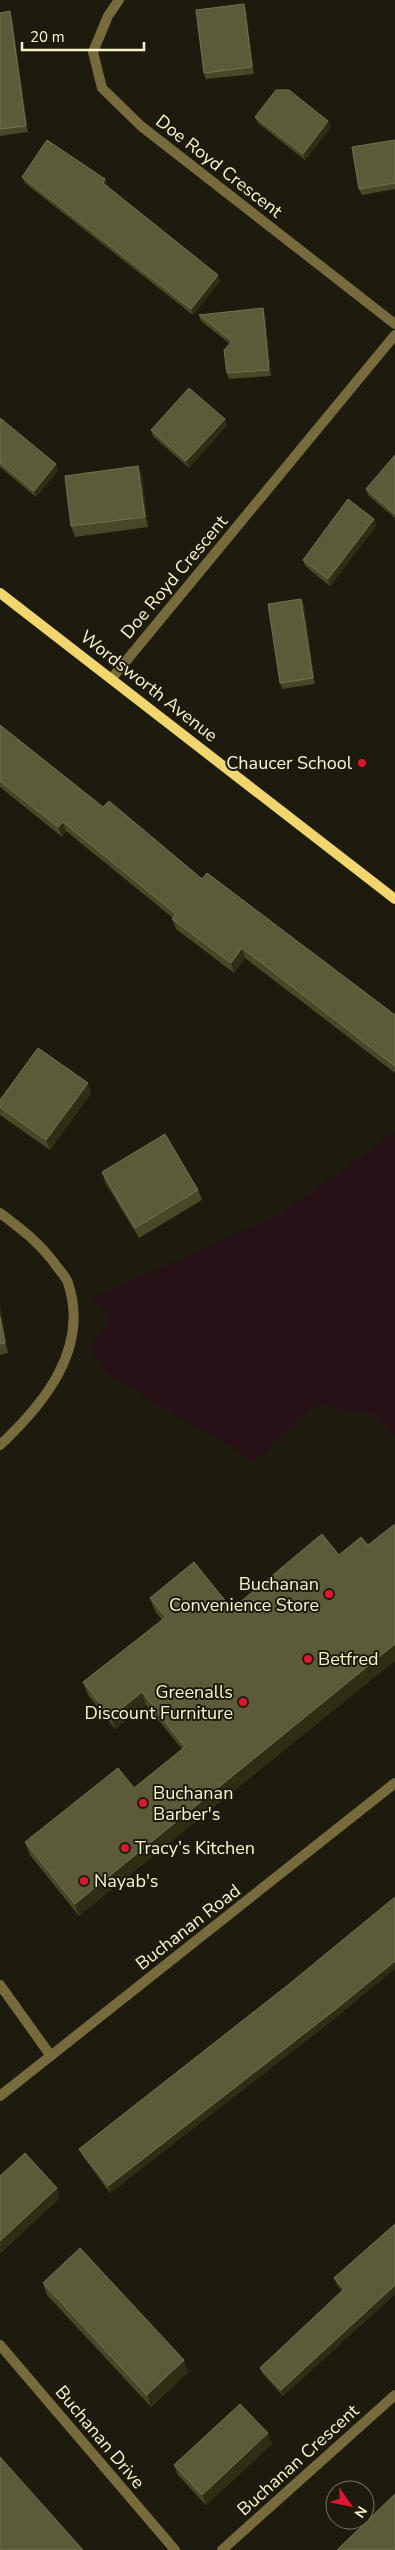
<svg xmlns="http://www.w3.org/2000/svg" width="395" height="2550" font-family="'Nunito Sans',sans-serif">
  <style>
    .green { fill: #261117 }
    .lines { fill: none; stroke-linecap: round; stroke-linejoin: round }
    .street { stroke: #776b3d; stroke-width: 10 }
    .secondary { stroke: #f1d56d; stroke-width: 10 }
    .wall { fill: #484727 }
    .shaded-wall { fill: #2f2e15 }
    .building { fill: #5b5a39; stroke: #747250 }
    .poi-dot { fill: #df1532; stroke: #1c1b0d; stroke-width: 2 }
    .labels { text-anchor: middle; stroke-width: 4; stroke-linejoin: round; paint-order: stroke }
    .street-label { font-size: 18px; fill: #faf5cd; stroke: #1c1b0d }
    .poi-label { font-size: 18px; fill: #faf5cd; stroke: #1c1b0d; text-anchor: start }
  </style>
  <rect width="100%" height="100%" fill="#1c1b0d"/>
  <!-- green -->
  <polygon class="green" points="395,1132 395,1436 376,1415 317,1405 254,1461 113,1378 100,1366 92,1351 96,1336 108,1327 109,1312 90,1299 280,1214"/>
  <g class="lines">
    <!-- street -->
    <g class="street">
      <polyline points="119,0 108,16 93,52 102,88 141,126 395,324"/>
      <polyline points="112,678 395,335"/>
      <path d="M0,1213C24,1231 40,1243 58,1268C61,1272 67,1278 68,1283C90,1348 44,1404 0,1445"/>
      <polyline points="0,1985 51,2056"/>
      <polyline points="0,2096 395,1783"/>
      <polyline points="0,2345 175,2550"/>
      <polyline points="222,2550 395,2395"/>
    </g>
    <!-- secondary -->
    <polyline class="secondary" points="0,593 395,899"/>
  </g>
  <!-- wall -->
  <g class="wall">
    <polygon points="246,10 254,74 206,79 204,73"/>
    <polygon points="0,13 12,18 28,132 0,136"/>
    <polygon points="255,117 328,121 331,127 305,160 258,123"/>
    <polygon points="395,140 395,189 362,195 359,189"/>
    <polygon points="22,177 105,179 108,186 107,187 220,281 193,315 25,183"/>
    <polygon points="263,308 265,314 271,376 229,379 227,373 230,344 201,321 199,315"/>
    <polygon points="0,418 58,470 36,497 0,467"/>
    <polygon points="225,419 227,425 189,468 153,436 151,430"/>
    <polygon points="395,455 395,518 368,495 366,489"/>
    <polygon points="138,466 142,476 148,527 75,537 71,526"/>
    <polygon points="374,519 376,526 330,586 305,566 303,560"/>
    <polygon points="304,605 315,684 282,689 280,683"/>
    <polygon points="0,725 103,807 202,879 395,1015 395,1073 245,958 234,973 176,929 172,919 173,918 66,831 62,837 0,787"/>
    <polygon points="91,1093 50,1150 0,1115 0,1100"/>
    <polygon points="102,1172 198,1190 202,1200 139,1238 105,1182"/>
    <polygon points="0,1306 8,1353 0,1355"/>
    <polygon points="322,1534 79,1916 30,1855 25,1842 134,1788 182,1749 146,1705 115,1729 88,1695 83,1682 162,1620 155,1611 150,1598 232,1609"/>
    <polygon points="288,1985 339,2015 110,2193 82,2155 79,2149"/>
    <polygon points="395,2224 395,2294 283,2396 263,2374 260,2368 342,2291 337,2285 334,2278"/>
    <polygon points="43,2283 188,2372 151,2407 47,2295"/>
    <polygon points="272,2444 206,2505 178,2475 174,2465"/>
  </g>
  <!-- shaded-wall -->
  <g class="shaded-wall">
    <polygon points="244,4 246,10 254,74 252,67"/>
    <polygon points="10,11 12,18 28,132 26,126"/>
    <polygon points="328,121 331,127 305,160 303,154"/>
    <polygon points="105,179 108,186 105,190 103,183"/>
    <polygon points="218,275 220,281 193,315 191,309"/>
    <polygon points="263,308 265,314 271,376 269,370"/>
    <polygon points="225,419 227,425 189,468 186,461"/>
    <polygon points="56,464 58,470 36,497 34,491"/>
    <polygon points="138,466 142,476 148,527 145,517"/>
    <polygon points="374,519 376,526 330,586 328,579"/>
    <polygon points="301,599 304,605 315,684 313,678"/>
    <polygon points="63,822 66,831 62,837 58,827"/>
    <polygon points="242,948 245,958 234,973 231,963"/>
    <polygon points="88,1083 91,1093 50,1150 46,1140"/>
    <polygon points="0,1306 8,1353 5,1343 0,1317"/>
    <polygon points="395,1644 395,1661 79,1916 75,1904"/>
    <polygon points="142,1692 146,1705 115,1729 111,1717"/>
    <polygon points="395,1961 395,1969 339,2015 110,2193 108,2186"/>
    <polygon points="57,2188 60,2198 0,2254 0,2241"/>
    <polygon points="395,2285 395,2294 283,2396 281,2390"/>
    <polygon points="184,2360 188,2372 151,2407 147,2395"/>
    <polygon points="268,2433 272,2444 206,2505 202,2495"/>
  </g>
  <!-- building -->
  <g class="building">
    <polygon points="244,4 252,67 204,73 196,10"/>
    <polygon points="10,11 26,126 0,129 0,13"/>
    <polygon points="276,90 289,90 328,121 303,154 255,117"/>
    <polygon points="47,140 105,179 103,183 218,275 191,309 22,177"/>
    <polygon points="395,140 395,183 359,189 352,147"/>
    <polygon points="263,308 269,370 227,373 224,350 232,341 199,315"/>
    <polygon points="189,388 225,419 186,461 151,430"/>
    <polygon points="0,418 56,464 34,491 0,463"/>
    <polygon points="395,455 395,514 366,489"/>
    <polygon points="138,466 145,517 71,526 65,476"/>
    <polygon points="348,499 374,519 328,579 303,560"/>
    <polygon points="301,599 313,678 280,683 268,604"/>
    <polygon points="0,725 103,807 109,801 202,879 207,873 395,1015 395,1066 242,948 231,963 172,919 176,914 63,822 58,827 0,781"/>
    <polygon points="38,1048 88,1083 46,1140 0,1107 0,1100"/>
    <polygon points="165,1134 198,1190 135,1228 102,1172"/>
    <polygon points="0,1317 5,1343 0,1344"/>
    <polygon points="395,1524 395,1644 75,1904 25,1842 118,1768 134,1788 185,1747 142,1692 111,1717 83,1682 166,1617 150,1598 194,1562 232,1609 322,1534 339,1555 361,1537 368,1545"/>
    <polygon points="395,1897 395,1961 336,2009 108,2186 79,2149 288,1985"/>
    <polygon points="25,2153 57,2188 0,2241 0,2176"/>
    <polygon points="395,2224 395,2285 281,2390 260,2368 344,2289 334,2278"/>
    <polygon points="80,2248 184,2360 147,2395 43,2283"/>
    <polygon points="240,2404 268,2433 202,2495 174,2465"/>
    <polygon points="0,2457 83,2550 0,2550"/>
    <polygon points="395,2494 395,2550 337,2550"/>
  </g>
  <!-- markers -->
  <g class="poi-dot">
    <circle cx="362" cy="763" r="5"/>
    <circle cx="329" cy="1594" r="5"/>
    <circle cx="308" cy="1659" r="5"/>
    <circle cx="243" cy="1702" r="5"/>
    <circle cx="143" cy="1803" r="5"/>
    <circle cx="125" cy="1848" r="5"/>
    <circle cx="84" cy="1881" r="5"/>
  </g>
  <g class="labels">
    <!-- street labels -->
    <g class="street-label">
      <text transform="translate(219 166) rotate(38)" y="6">Doe Royd Crescent</text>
      <text transform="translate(174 577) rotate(-50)" y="6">Doe Royd Crescent</text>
      <text transform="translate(149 686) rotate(38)" y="6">Wordsworth Avenue</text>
      <text transform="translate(188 1927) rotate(-38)" y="6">Buchanan Road</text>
      <text transform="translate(100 2437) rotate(50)" y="6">Buchanan Drive</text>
      <text transform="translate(298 2460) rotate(-42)" y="6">Buchanan Crescent</text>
    </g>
    <!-- poi labels -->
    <g class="poi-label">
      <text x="352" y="769" text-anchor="end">Chaucer School</text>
      <text x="319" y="1590" text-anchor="end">Buchanan<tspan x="319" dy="21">Convenience Store</tspan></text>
      <text x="318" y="1665">Betfred</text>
      <text x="233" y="1698" text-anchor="end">Greenalls<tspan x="233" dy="21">Discount Furniture</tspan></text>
      <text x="153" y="1799">Buchanan<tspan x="153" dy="21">Barber's</tspan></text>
      <text x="135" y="1854">Tracy’s Kitchen</text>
      <text x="94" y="1887">Nayab's</text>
    </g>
  </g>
  <!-- north arrow -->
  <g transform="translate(350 2505) rotate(123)"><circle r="24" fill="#1c1b0d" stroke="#75725a"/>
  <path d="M0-4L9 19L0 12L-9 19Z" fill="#df1532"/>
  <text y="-8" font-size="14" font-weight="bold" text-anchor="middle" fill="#faf5cd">N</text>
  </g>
  <!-- scale -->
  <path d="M22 42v8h122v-8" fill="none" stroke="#faf5cd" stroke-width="2.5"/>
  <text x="30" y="42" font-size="15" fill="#faf5cd" stroke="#1c1b0d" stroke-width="4" paint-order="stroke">20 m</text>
</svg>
